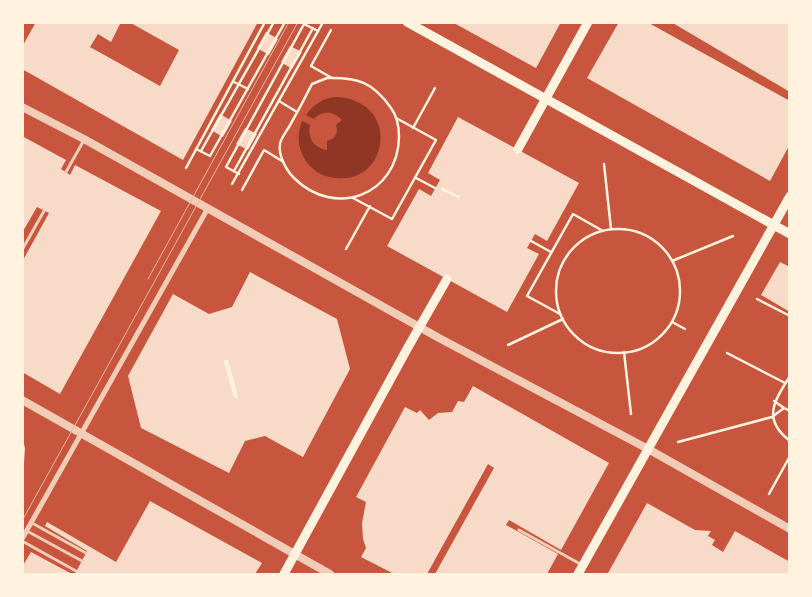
<svg xmlns="http://www.w3.org/2000/svg" width="812" height="597" font-family="Poppins,sans-serif">
  <style>
    .water { fill: #8f3625 }
    .building { fill: #f7dbc8 }
    .lines { fill: none; stroke-linecap: round; stroke-linejoin: round }
    .path { stroke: #fff3e0; stroke-width: 2.5 }
    .service { stroke: #f1ccb7; stroke-width: 3 }
    .minor { stroke: #f1ccb7; stroke-width: 5 }
    .tertiary { stroke: #f1ccb7; stroke-width: 8 }
    .secondary { stroke: #fff3e0; stroke-width: 9 }
    .tram { stroke: #e9b49f; stroke-width: 1 }
  </style>
  <rect width="100%" height="100%" fill="#c8553d"/>
  <!-- water -->
  <path class="water" d="M338,97C401,102 389,184 336,178C325,177 316,173 309,165C298,152 296,137 302,121L310,125C307,138 314,148 327,150V141C335,139 339,133 336,125L342,120C334,111 322,110 314,119L306,115C314,104 324,97 338,97Z"/>
  <!-- building -->
  <g class="building">
    <polygon points="36,22 121,22 111,42 98,34 90,47 160,86 179,50 129,22 258,22 183,160 22,69 22,47"/>
    <polygon points="452,22 561,22 536,68"/>
    <polygon points="619,22 647,22 790,101 790,144 770,181 587,78"/>
    <polygon points="671,22 790,22 790,92"/>
    <polygon points="266,32 278,39 269,55 257,48"/>
    <polygon points="290,46 302,52 292,69 281,62"/>
    <polygon points="220,114 232,121 223,137 211,130"/>
    <polygon points="458,117 579,183 547,241 535,234 527,248 539,254 507,312 387,246 419,189 431,196 440,180 428,173"/>
    <polygon points="245,128 257,134 248,150 236,144"/>
    <polygon points="22,136 66,160 61,169 70,175 75,165 161,211 60,394 22,372 22,262 49,213 37,207 22,233"/>
    <polygon points="780,262 790,267 790,312 761,295"/>
    <polygon points="250,272 337,319 350,369 303,457 265,436 245,441 229,473 141,428 128,376 173,294 209,314 232,307"/>
    <polygon points="473,386 609,463 561,550 509,520 506,525 558,554 547,574 435,574 494,468 488,464 427,574 394,574 361,557 366,548 363,539 362,523 366,502 356,497 405,407 417,413 420,410 429,420 438,413 452,412 458,401 464,402"/>
    <polygon points="23,440 25,448 24,463 22,463"/>
    <polygon points="150,501 262,563 255,574 75,574 87,551 45,526 47,522 116,562"/>
    <polygon points="647,503 695,530 711,531 708,536 715,540 712,545 723,552 735,531 790,562 790,574 611,574 608,573"/>
    <polygon points="31,552 72,574 22,574 22,567"/>
  </g>
  <g class="lines">
    <!-- path -->
    <g class="path">
      <polyline points="331,30 311,66 332,78"/>
      <path d="M327,78C357,77 373,82 391,108C397,116 399,128 399,137C398,195 335,219 294,178C286,170 278,155 280,144C281,138 286,132 289,127C297,113 305,98 312,84Z"/>
      <polyline points="234,82 248,89"/>
      <polyline points="279,101 297,112"/>
      <polyline points="413,128 435,88"/>
      <polyline points="196,149 210,156 285,22"/>
      <polyline points="201,151 274,22"/>
      <polyline points="604,164 611,229"/>
      <polyline points="186,168 265,22"/>
      <polyline points="234,171 313,28"/>
      <polyline points="239,174 226,167 304,24 318,31"/>
      <polyline points="416,178 435,188"/>
      <polyline points="232,184 322,24"/>
      <polyline points="442,189 459,197"/>
      <polyline points="242,190 264,150 282,161"/>
      <polyline points="353,198 392,219 436,140 396,118"/>
      <circle cx="618" cy="291" r="62"/>
      <polyline points="531,241 551,252"/>
      <polyline points="346,249 370,206"/>
      <polyline points="672,261 733,236"/>
      <polyline points="757,299 790,316"/>
      <polyline points="560,314 527,296 573,214 603,231"/>
      <polyline points="672,322 685,329"/>
      <polyline points="508,345 563,319"/>
      <polyline points="624,352 631,414"/>
      <polyline points="727,353 785,383"/>
      <polyline points="225,361 235,397"/>
      <polyline points="227,361 237,397"/>
      <path d="M790,376C775,400 761,419 790,441"/>
      <polyline points="784,408 790,411"/>
      <polyline points="678,442 772,417 784,408 774,401"/>
      <polyline points="769,494 790,456"/>
    </g>
    <!-- service -->
    <g class="service">
      <polyline points="66,172 84,140"/>
      <polyline points="22,250 44,211"/>
      <polyline points="32,523 86,553"/>
      <polyline points="519,530 582,565"/>
      <polyline points="27,531 82,561"/>
      <polyline points="22,541 76,571"/>
    </g>
    <!-- minor -->
    <polyline class="minor" points="22,539 208,208"/>
    <!-- tertiary -->
    <g class="tertiary">
      <polyline points="22,107 84,139 439,338 648,449 790,529"/>
      <polyline points="22,400 330,574"/>
    </g>
    <!-- secondary -->
    <g class="secondary">
      <polyline points="407,22 790,234"/>
      <polyline points="518,149 588,22"/>
      <polyline points="284,574 407,349 447,279"/>
      <polyline points="578,574 790,196"/>
    </g>
    <!-- tram -->
    <g class="tram">
      <polyline points="148,279 289,22"/>
      <polyline points="22,521 298,22"/>
    </g>
  </g>
  <!-- border -->
  <rect width="812" height="597" fill="none" stroke="#fff3e0" stroke-width="48"/>
</svg>
